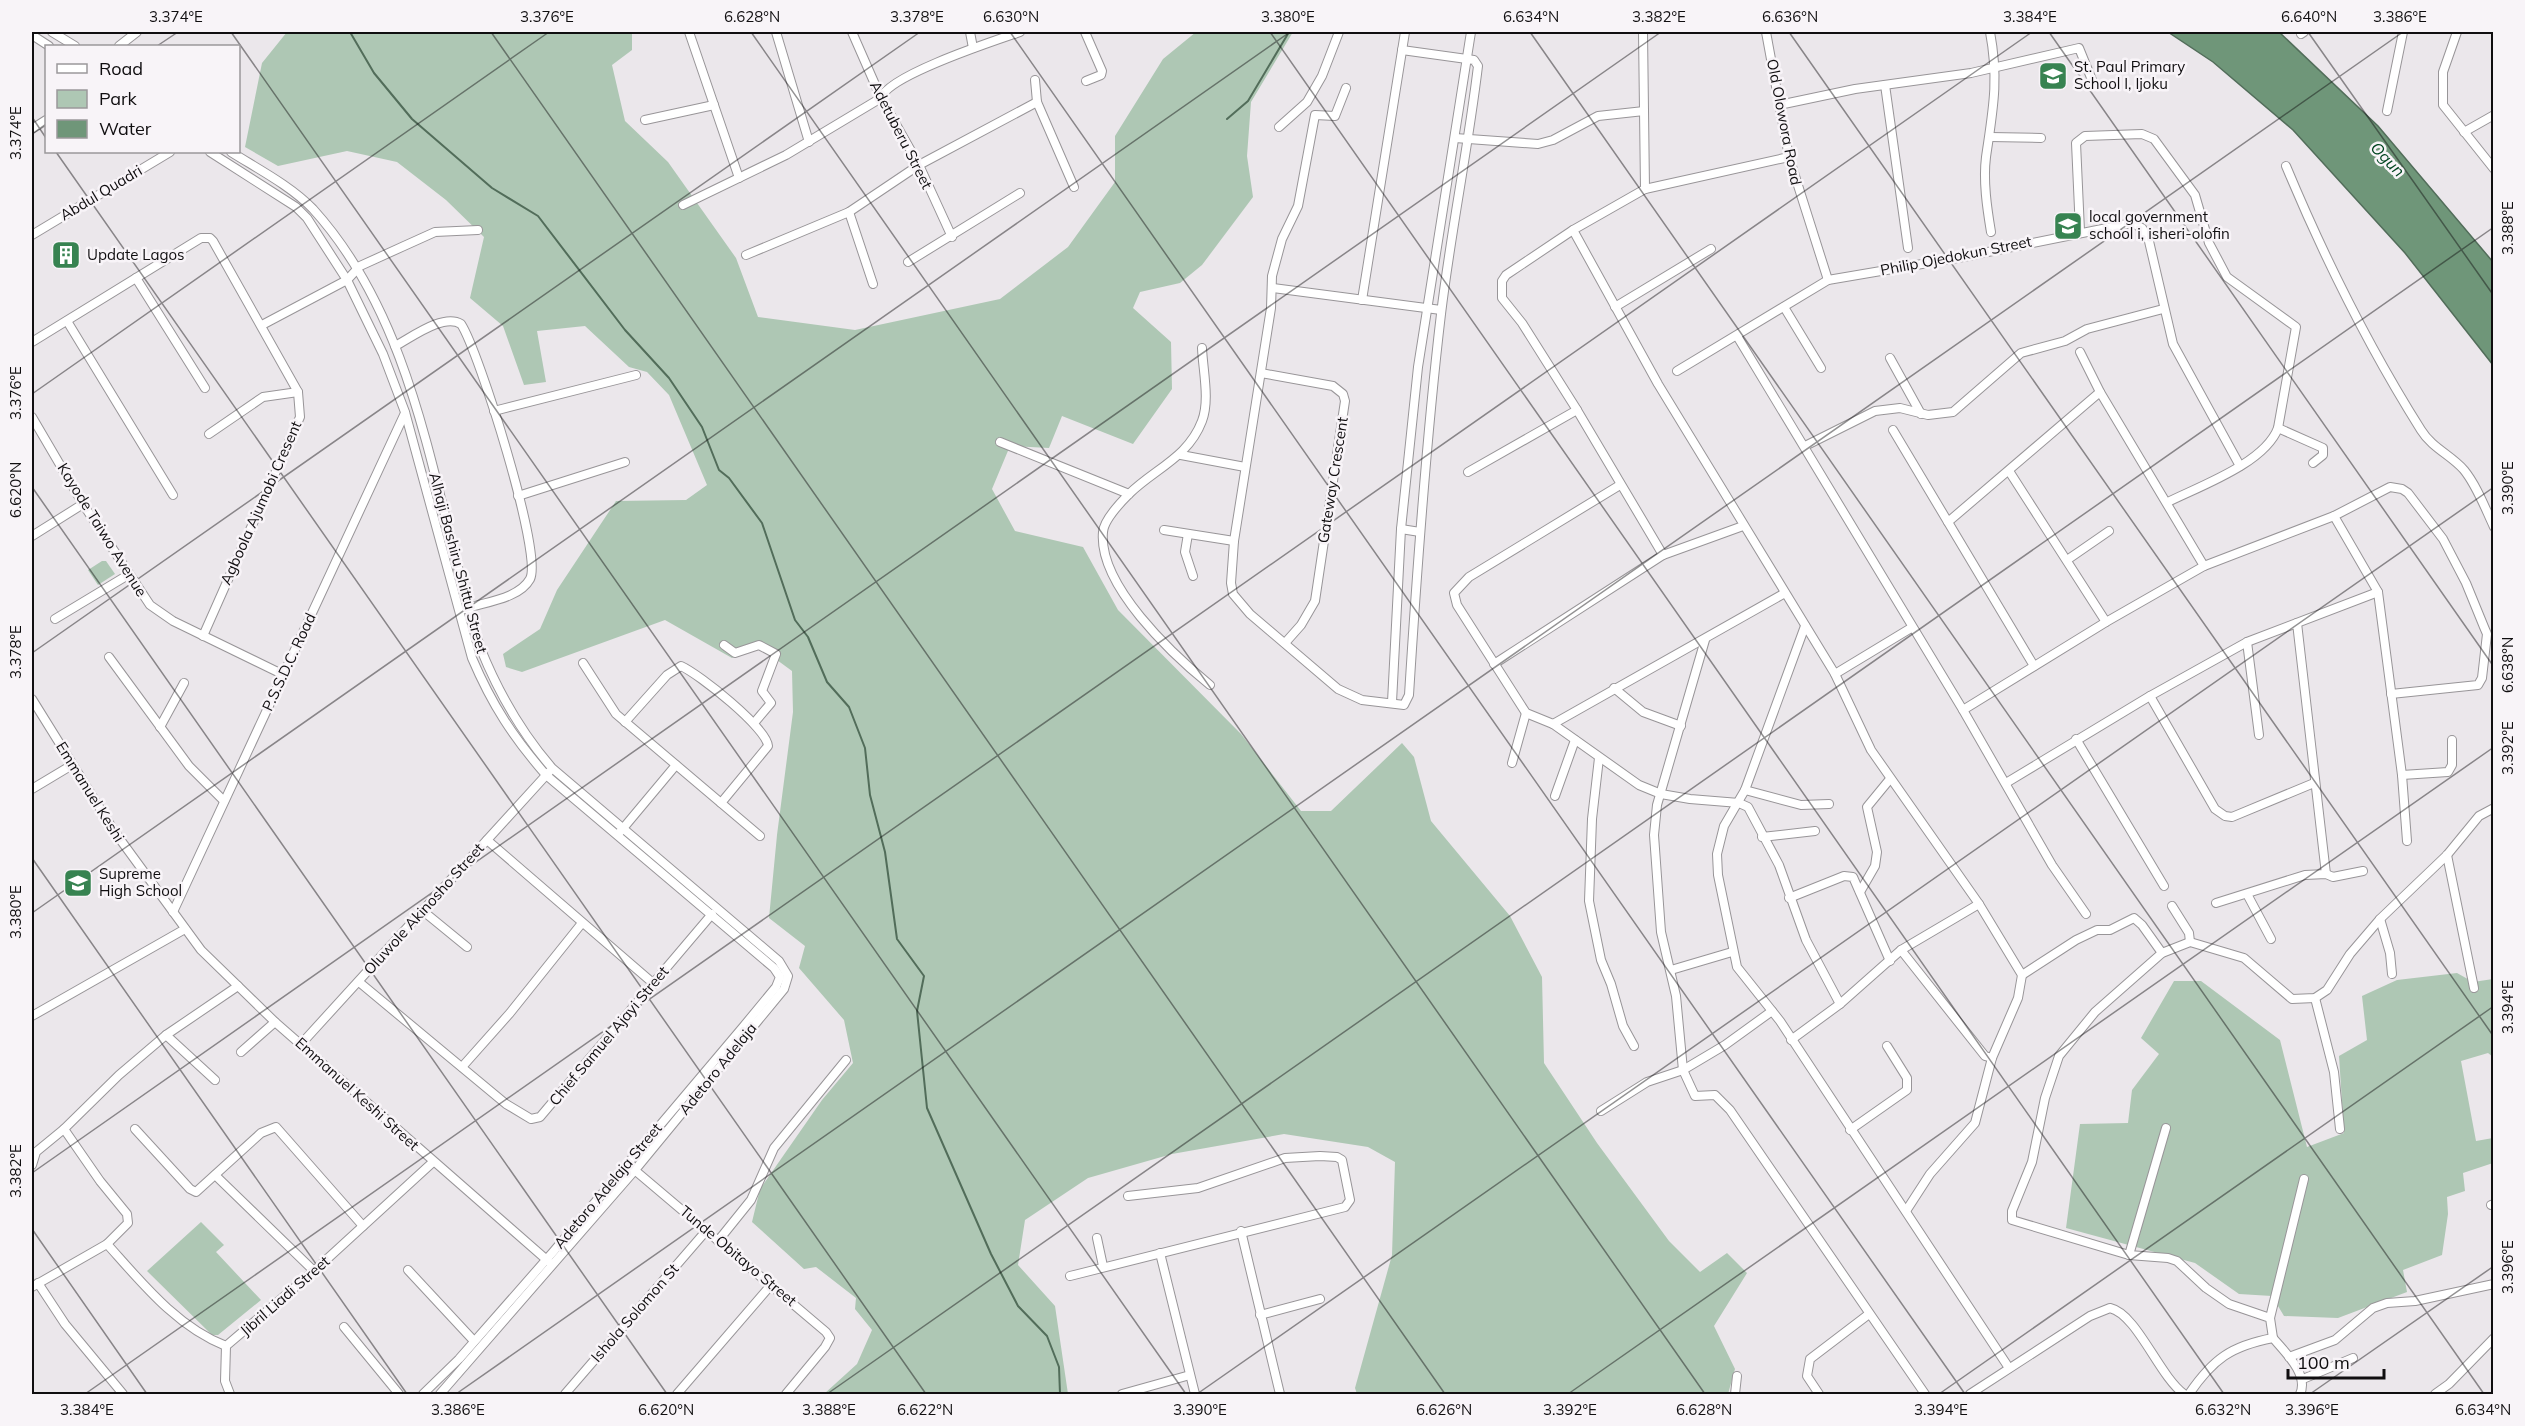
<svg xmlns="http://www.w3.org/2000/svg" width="2525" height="1426" font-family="Mulish,sans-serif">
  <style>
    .green { fill: #aec7b4 }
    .water { fill: #6f9679; stroke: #526d5a; stroke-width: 1.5 }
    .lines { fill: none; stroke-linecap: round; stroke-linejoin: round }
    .stream { stroke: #526d5a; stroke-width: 2 }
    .minor-casing { stroke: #989598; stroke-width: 10 }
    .minor { stroke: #fff; stroke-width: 8 }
    .ticks { fill: none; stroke: #100e10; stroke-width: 1.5; stroke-opacity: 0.45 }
    .labels { text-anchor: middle; stroke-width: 5; stroke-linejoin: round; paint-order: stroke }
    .poi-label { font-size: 15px; fill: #100e10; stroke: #f8f4f8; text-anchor: start }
    .street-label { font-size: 15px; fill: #100e10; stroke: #f8f4f8 }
    .water-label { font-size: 16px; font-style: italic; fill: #004520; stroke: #f8f4f8 }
    .neatline { fill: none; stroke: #100e10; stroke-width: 2 }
    .ticks-label { font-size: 15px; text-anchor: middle; fill: #100e10 }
  </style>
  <rect width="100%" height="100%" fill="#ebe7eb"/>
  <!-- green -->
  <g class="green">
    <polygon points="287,32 632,32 632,50 612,65 625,121 668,162 736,258 758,317 855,330 1000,299 1068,247 1115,182 1115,136 1163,59 1196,32 1293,32 1251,102 1247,156 1253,197 1202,265 1180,283 1140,292 1133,308 1171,342 1172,389 1133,444 1062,416 1049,448 1010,446 992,489 1015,531 1083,547 1118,610 1241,734 1301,811 1331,811 1402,743 1414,757 1431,821 1510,916 1542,977 1544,1063 1597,1143 1669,1241 1700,1272 1727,1253 1747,1273 1714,1326 1735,1369 1728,1394 1357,1394 1355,1388 1392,1255 1395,1162 1368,1147 1284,1134 1172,1154 1088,1178 1025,1220 1018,1265 1055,1306 1068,1394 824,1394 857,1364 872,1330 855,1309 856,1298 816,1267 804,1269 752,1222 760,1189 822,1100 853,1063 844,1020 799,968 805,946 769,918 777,835 793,712 792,671 754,643 732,658 665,620 522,672 506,667 503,654 540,629 557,590 616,501 686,500 707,485 669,395 647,372 629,367 585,326 537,331 546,382 524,385 503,326 470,298 484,237 446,200 397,162 347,151 278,166 245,147 262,63"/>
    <polygon points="102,561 106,561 115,574 98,585 88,570"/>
    <polygon points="2457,973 2473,982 2493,979 2493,1057 2488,1053 2461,1061 2476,1141 2493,1138 2493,1163 2463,1173 2465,1191 2447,1197 2448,1214 2442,1255 2403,1270 2407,1292 2338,1318 2284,1316 2272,1296 2239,1294 2195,1263 2066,1228 2080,1124 2128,1123 2132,1090 2159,1054 2141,1038 2174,981 2201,981 2280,1040 2307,1147 2344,1133 2339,1056 2367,1040 2362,996 2397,980"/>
    <polygon points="201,1222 224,1245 216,1252 261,1300 218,1335 212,1335 147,1271"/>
  </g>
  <!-- water -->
  <polygon class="water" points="2168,32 2279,32 2378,126 2493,262 2493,365 2405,253 2293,130 2213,62"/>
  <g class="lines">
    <!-- stream -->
    <g class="stream">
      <polyline points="350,32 374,73 412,119 492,188 538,216 625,330 669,378 702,427 719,470 729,478 762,523 795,620 808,637 827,682 849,707 865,748 870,795 885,852 897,939 924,976 917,1011 927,1108 991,1254 1018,1306 1047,1336 1059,1367 1060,1394"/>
      <polyline points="1227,119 1248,101 1289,32"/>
    </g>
    <!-- minor casing -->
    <g class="minor-casing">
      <g id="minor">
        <polyline points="52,32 75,46"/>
        <polyline points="689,32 739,178"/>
        <polyline points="776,32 809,142"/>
        <polyline points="852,32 881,98 919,165 952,237"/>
        <polyline points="970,32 973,48"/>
        <polyline points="1085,32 1102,71 1101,75 1086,81"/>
        <polyline points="1643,32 1645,189"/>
        <polyline points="1766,32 1789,157 1828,280"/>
        <path d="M1990,32C1999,80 1993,109 1986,157C1983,181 1987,208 1991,232"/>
        <polyline points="2457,32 2443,72 2443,105 2494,169"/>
        <polyline points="2301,34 2304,32"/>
        <polyline points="32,35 49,46"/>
        <polyline points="119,46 137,32"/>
        <polyline points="1035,80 1037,102 1074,187"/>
        <polyline points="1885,85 1908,248"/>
        <path d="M1346,88L1335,116L1315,115L1298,206L1282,239L1272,276L1271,308L1234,541L1231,583L1233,594L1250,614L1338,689L1362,700L1404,705L1409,695C1417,568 1426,440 1441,314C1451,231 1468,149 1478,66L1474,60L1402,50"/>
        <polyline points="1779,105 1855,89 1971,73 2079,48 2094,85"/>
        <polyline points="2387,111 2403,32"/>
        <polyline points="645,120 714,105"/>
        <polyline points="1279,127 1307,102 1322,76 1339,32"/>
        <polyline points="32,129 46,120"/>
        <polyline points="2464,132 2494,115"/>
        <polyline points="1990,137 2041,138"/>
        <polyline points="1455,138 1538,144 1553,140 1598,116 1644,111"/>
        <path d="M210,152L296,207L307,218L347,280L383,354L405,412L472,658C492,705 513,737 546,775L774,968L780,977L776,987L743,1027L553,1252L459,1359L423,1394"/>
        <path d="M231,152C258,169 291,186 313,209C420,327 434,501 480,647C498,692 520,731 552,768L779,961L788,976L784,989L635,1170L440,1394"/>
        <polyline points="1789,157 1645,189 1573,230 1658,384 1835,674 1871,750 1979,904 2022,975 2018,998 1992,1058 1975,1123 1930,1174 1906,1211"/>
        <path d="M2286,166C2324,257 2368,346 2421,430C2432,448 2451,455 2464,470C2477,486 2485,508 2494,527"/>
        <path d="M683,205L786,155L881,98C889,75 994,41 1020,32"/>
        <polyline points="849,212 873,284"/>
        <polyline points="1573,230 1506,275 1502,281 1502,298 1522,323 1577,410 1663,555"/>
        <path d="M2080,231L2076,143L2085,136L2142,134L2154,139L2195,195L2209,243L2227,277L2296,327L2278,428C2265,463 2200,486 2168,502"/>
        <polyline points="32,235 170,152"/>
        <polyline points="746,255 849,212 919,165 1037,102"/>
        <polyline points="908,262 1020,193"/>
        <polyline points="136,278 205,388"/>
        <polyline points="1273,288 1441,310"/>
        <polyline points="1362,300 1405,32"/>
        <polyline points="1615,307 1711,249"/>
        <polyline points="1784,307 1821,368"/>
        <polyline points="67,321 173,495"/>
        <polyline points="262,325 347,280 360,266 404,246 435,232 478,230"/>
        <polyline points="1737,336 1963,710 2052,865 2086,914"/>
        <polyline points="32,342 201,238 210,238 213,241 298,392 300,417 203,636"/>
        <path d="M395,346C411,338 443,313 461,324C479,351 543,555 530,579C519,599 484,602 465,609"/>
        <path d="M1202,348C1203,371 1210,400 1202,421C1188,458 1154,469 1129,494C1121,502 1104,520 1103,532C1098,585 1172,654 1210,685"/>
        <polyline points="2080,352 2100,392 2204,566"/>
        <polyline points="1890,358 1921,414"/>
        <polyline points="1677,371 1828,280 1963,257 2132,223 2142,228 2148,237 2173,344 2240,466"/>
        <polyline points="1261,373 1333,386 1343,394 1345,401 1315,601 1301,625 1285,643"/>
        <polyline points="494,411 636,375"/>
        <polyline points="32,417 83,504 150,605 173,621 284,675"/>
        <polyline points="2278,428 2323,448 2323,455 2313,463"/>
        <polyline points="1893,430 2034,666"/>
        <polyline points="209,434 263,397 298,392"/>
        <polyline points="1000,442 1129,494"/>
        <polyline points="1805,446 1875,411 1900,408 1928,415 1953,412 2021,353 2065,341 2087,329 2163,309"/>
        <polyline points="1181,455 1245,467"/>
        <polyline points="2009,471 2106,622"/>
        <polyline points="1468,472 1577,410"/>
        <polyline points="1620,485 1469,577 1454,593 1457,605 1526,713 1553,724 1785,593"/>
        <polyline points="518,496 625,462"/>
        <polyline points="2334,516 2378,592 2402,775 2407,841"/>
        <polyline points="1948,522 2100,392"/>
        <polyline points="1401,529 1420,532"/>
        <polyline points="1164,530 1234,541"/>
        <polyline points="1188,534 1185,552 1193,576"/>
        <polyline points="32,536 83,504"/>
        <polyline points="2067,560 2109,531"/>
        <polyline points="55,619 128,575"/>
        <polyline points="2297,623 2326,874"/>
        <polyline points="1805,626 1745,790 1724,826 1717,854 1718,875 1737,967 1780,1021 2009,1368"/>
        <polyline points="1705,640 1657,805 1654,835 1661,932 1676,996 1683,1070 1695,1096 1715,1095 1730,1110 1925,1394"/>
        <polyline points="2247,642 2259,735"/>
        <polyline points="724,645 735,653 759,645 776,654 762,691 771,703 754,723"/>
        <polyline points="109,657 189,766 224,801"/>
        <polyline points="583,663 616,714 760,836"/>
        <polyline points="1494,664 1663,555 1743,526"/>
        <polyline points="1835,674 1911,628"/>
        <polyline points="1614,688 1643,712 1681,726"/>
        <polyline points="2150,696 2215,809 2225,816 2232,817 2314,783"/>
        <polyline points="32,699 114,831 201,950 275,1022 548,1261"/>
        <polyline points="1392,702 1401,529 1418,367 1471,32"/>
        <polyline points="1963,710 2106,622 2204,566 2334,516 2390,487 2402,489 2408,493 2443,539 2466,583 2484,627 2487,634 2482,678 2478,685 2391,694"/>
        <path d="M625,722L667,675L681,666C699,674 767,728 768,746L721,803"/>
        <polyline points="1553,724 1639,785 1661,794 1690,799 1739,803 1748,807 1779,865 1806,940 1840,1004"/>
        <polyline points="160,727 184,683"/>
        <polyline points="2076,739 2164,886"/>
        <polyline points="1599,758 1592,819 1589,901 1601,960 1611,984 1623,1026 1634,1046"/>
        <polyline points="1512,763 1526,713"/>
        <polyline points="2402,775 2448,772 2452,765 2452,740"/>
        <polyline points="2006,783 2150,696 2247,642 2378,592"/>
        <polyline points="32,789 72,765"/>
        <polyline points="1745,790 1801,805 1829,804"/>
        <polyline points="1555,796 1575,740"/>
        <polyline points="620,832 676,765"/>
        <polyline points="1762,837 1815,831"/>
        <polyline points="487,840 654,984"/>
        <polyline points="2447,855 2474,988"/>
        <polyline points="1860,892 1875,866 1877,852 1867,807 1890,779"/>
        <polyline points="2247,894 2271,939"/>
        <polyline points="1789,898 1844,876 1853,877 1890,961"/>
        <polyline points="2216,903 2305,875 2326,874 2333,877 2363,871"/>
        <polyline points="2172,906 2189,933 2190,942"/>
        <polyline points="423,911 467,947"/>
        <polyline points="173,912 405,413"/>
        <polyline points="2380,919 2390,953 2392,974"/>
        <polyline points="1901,950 1985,1056 1992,1058"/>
        <polyline points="1671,970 1732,952"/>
        <polyline points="2022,975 2076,940 2097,930 2110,930 2134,918 2142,925 2162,953"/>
        <polyline points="359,982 506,1104 531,1119 540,1117 712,914"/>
        <polyline points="2315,998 2334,1072 2340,1129"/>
        <polyline points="32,1016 185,929"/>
        <polyline points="166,1035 215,1080"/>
        <polyline points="1791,1040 1840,1004 1901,950 1979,904"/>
        <polyline points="302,1043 549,772"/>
        <polyline points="241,1052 275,1022"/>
        <polyline points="462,1067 510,1013 582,923"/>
        <polyline points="1601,1111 1647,1082 1683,1070 1725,1045 1772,1011"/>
        <polyline points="135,1129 190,1189 196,1192 261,1133 276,1127 363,1226"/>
        <polyline points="1850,1130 1907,1090 1907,1078 1887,1046"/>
        <polyline points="32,1165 36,1152 64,1129"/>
        <polyline points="631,1167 826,1332 830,1338 825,1347 786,1394"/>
        <polyline points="215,1175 314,1271"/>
        <polyline points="2491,1205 2494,1204"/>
        <polyline points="1241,1231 1280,1394"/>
        <polyline points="1097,1238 1103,1266"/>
        <polyline points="718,1241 751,1200 774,1148 846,1060"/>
        <path d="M107,1244C142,1283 177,1327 226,1346L314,1271L433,1162"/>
        <polyline points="1160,1253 1195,1394"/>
        <polyline points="2129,1255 2166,1128"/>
        <polyline points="408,1270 474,1341"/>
        <polyline points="1070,1276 1345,1207 1350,1200 1342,1160 1337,1157 1320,1156 1285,1158 1198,1188 1128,1196"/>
        <polyline points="38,1283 65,1324 123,1394"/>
        <polyline points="32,1287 107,1244 128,1223 127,1214 100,1181 64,1129 119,1075 166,1035 238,986"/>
        <polyline points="1260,1315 1320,1299"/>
        <polyline points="2270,1318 2304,1179"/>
        <polyline points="344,1327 399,1394"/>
        <polyline points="2273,1338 2270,1318 2229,1304 2206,1288 2177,1261 2168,1258 2129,1255 2012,1220 2012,1211 2032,1162 2045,1098 2059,1056 2095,1012 2162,953 2190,942 2244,958 2292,999 2315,998 2327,990 2350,954 2380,919 2447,855 2479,816 2494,808"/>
        <polyline points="226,1346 225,1381 230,1394"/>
        <polyline points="2289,1357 2335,1340 2373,1308 2387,1303 2415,1301 2494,1284"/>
        <polyline points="2303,1379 2353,1358"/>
        <polyline points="565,1394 706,1231"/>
        <polyline points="677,1394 771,1285"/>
        <polyline points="1122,1394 1190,1375"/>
        <polyline points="1735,1394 1737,1376"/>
        <polyline points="1819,1394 1807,1376 1810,1359 1869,1314"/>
        <path d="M1970,1394L2090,1316L2110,1308C2137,1314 2159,1376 2184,1394"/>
        <path d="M2189,1394C2213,1359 2231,1346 2273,1338C2286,1353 2309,1375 2300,1394"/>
        <polyline points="2435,1394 2449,1384 2494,1338"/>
      </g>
    </g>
    <!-- minor -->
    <use href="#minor" class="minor"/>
  </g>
  <!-- ticks -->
  <path class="ticks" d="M231,32L1186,1394M491,32L1445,1394M751,32L1705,1394M1010,32L1965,1394M1270,32L2224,1394M1530,32L2484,1394M1789,32L2494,1037M2049,32L2494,667M2308,32L2494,296M157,46L178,32M32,117L46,138M32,134L46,124M56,152L926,1394M32,394L549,32M32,487L667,1394M32,653L920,32M32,858L407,1394M32,913L1290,32M32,1173L1661,32M32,1229L147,1394M85,1394L2032,32M456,1394L2403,32M827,1394L2494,227M1197,1394L2494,487M1568,1394L2494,747M1939,1394L2494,1006M2310,1394L2494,1266"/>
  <!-- icons -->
  <defs>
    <g id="school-square" transform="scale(1.5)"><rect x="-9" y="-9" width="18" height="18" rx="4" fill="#378351" stroke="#f8f4f8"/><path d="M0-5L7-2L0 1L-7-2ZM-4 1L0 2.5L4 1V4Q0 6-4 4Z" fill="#fff"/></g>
    <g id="building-square" transform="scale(1.5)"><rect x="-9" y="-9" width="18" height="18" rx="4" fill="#378351" stroke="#f8f4f8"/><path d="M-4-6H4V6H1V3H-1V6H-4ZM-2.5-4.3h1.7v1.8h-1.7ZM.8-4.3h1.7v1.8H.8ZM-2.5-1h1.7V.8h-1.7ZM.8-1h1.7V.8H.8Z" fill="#fff"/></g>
  </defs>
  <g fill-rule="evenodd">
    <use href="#school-square" x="2053" y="76"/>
    <use href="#school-square" x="2068" y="226"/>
    <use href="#building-square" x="66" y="255"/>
    <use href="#school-square" x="78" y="883"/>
  </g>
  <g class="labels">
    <!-- poi labels -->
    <g class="poi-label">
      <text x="2074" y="72">St. Paul Primary<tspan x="2074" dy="17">School I, Ijoku</tspan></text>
      <text x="2089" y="222">local government<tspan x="2089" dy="17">school i, isheri-olofin</tspan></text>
      <text x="87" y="260">Update Lagos</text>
      <text x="99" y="879">Supreme<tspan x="99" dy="17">High School</tspan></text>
    </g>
    <!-- street labels -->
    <g class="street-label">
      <text transform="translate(1784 122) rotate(79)" y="5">Old Olowora Road</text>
      <text transform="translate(901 135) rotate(63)" y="5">Adetuberu Street</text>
      <text transform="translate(101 193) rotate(-31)" y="5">Abdul Quadri</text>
      <text transform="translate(1956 256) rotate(-11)" y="5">Philip Ojedokun Street</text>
      <text transform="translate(1333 480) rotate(-81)" y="5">Gateway Crescent</text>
      <text transform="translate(261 503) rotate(-66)" y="5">Agboola Ajumobi Cresent</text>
      <text transform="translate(102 530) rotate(58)" y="5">Kayode Taiwo Avenue</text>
      <text transform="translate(458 563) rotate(75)" y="5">Alhaji Bashiru Shittu Street</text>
      <text transform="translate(289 662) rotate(-65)" y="5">P.S.S.D.C. Road</text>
      <text transform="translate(90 792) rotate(58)" y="5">Emmanuel Keshi</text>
      <text transform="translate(424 909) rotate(-48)" y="5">Oluwole Akinosho Street</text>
      <text transform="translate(609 1036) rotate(-50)" y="5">Chief Samuel Ajayi Street</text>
      <text transform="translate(718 1069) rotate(-51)" y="5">Adetoro Adelaja</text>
      <text transform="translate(357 1094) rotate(42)" y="5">Emmanuel Keshi Street</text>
      <text transform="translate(608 1186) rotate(-50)" y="5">Adetoro Adelaja Street</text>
      <text transform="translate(738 1256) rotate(40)" y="5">Tunde Obitayo Street</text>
      <text transform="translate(285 1296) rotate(-41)" y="5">Jibril Liadi Street</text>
      <text transform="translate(635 1313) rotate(-49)" y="5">Ishola Solomon St</text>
    </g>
    <!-- water labels -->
    <g class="water-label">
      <text transform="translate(2388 159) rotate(46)" y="6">Ogun</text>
    </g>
  </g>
  <!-- border -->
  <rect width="2525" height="1426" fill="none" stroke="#f8f4f8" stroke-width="66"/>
  <!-- legend -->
  <rect x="45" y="45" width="195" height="108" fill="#f8f4f8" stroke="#9b989b" stroke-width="1.5"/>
  <rect x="57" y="64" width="30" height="9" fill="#ffffff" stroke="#9b989b" stroke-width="1.5"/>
  <text x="99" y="75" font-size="18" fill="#100e10">Road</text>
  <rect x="57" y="90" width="30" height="18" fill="#aec7b4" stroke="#9b989b" stroke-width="1.5"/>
  <text x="99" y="105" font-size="18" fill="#100e10">Park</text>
  <rect x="57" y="120" width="30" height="18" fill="#6f9679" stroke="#9b989b" stroke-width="1.5"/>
  <text x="99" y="135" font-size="18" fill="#100e10">Water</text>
  <!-- scale -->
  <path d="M2288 1369v9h96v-9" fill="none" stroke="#100e10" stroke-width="3"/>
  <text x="2297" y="1369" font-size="18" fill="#100e10" stroke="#f8f4f8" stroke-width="4.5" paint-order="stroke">100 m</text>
  <rect x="33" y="33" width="2459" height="1360" class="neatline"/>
  <g class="ticks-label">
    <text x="176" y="22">3.374°E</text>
    <text x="547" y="22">3.376°E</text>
    <text x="752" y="22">6.628°N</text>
    <text x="917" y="22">3.378°E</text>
    <text x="1011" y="22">6.630°N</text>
    <text x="1288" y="22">3.380°E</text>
    <text x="1531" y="22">6.634°N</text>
    <text x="1659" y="22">3.382°E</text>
    <text x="1790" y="22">6.636°N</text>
    <text x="2030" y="22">3.384°E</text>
    <text x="2309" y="22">6.640°N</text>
    <text x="2400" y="22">3.386°E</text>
    <text transform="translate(16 133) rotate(-90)" y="5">3.374°E</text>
    <text transform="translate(2508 228) rotate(-90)" y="5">3.388°E</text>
    <text transform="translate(16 393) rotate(-90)" y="5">3.376°E</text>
    <text transform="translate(2508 488) rotate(-90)" y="5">3.390°E</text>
    <text transform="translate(16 490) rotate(-90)" y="5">6.620°N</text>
    <text transform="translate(16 652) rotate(-90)" y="5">3.378°E</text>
    <text transform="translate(2508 665) rotate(-90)" y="5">6.638°N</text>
    <text transform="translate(2508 748) rotate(-90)" y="5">3.392°E</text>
    <text transform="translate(16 912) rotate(-90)" y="5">3.380°E</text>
    <text transform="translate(2508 1007) rotate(-90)" y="5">3.394°E</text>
    <text transform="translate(16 1171) rotate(-90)" y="5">3.382°E</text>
    <text transform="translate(2508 1267) rotate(-90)" y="5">3.396°E</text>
    <text x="87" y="1415">3.384°E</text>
    <text x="458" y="1415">3.386°E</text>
    <text x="666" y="1415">6.620°N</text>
    <text x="829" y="1415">3.388°E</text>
    <text x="925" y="1415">6.622°N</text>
    <text x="1200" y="1415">3.390°E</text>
    <text x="1444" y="1415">6.626°N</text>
    <text x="1570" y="1415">3.392°E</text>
    <text x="1704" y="1415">6.628°N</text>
    <text x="1941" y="1415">3.394°E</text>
    <text x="2223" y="1415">6.632°N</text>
    <text x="2312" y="1415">3.396°E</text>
    <text x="2483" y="1415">6.634°N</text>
  </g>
</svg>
